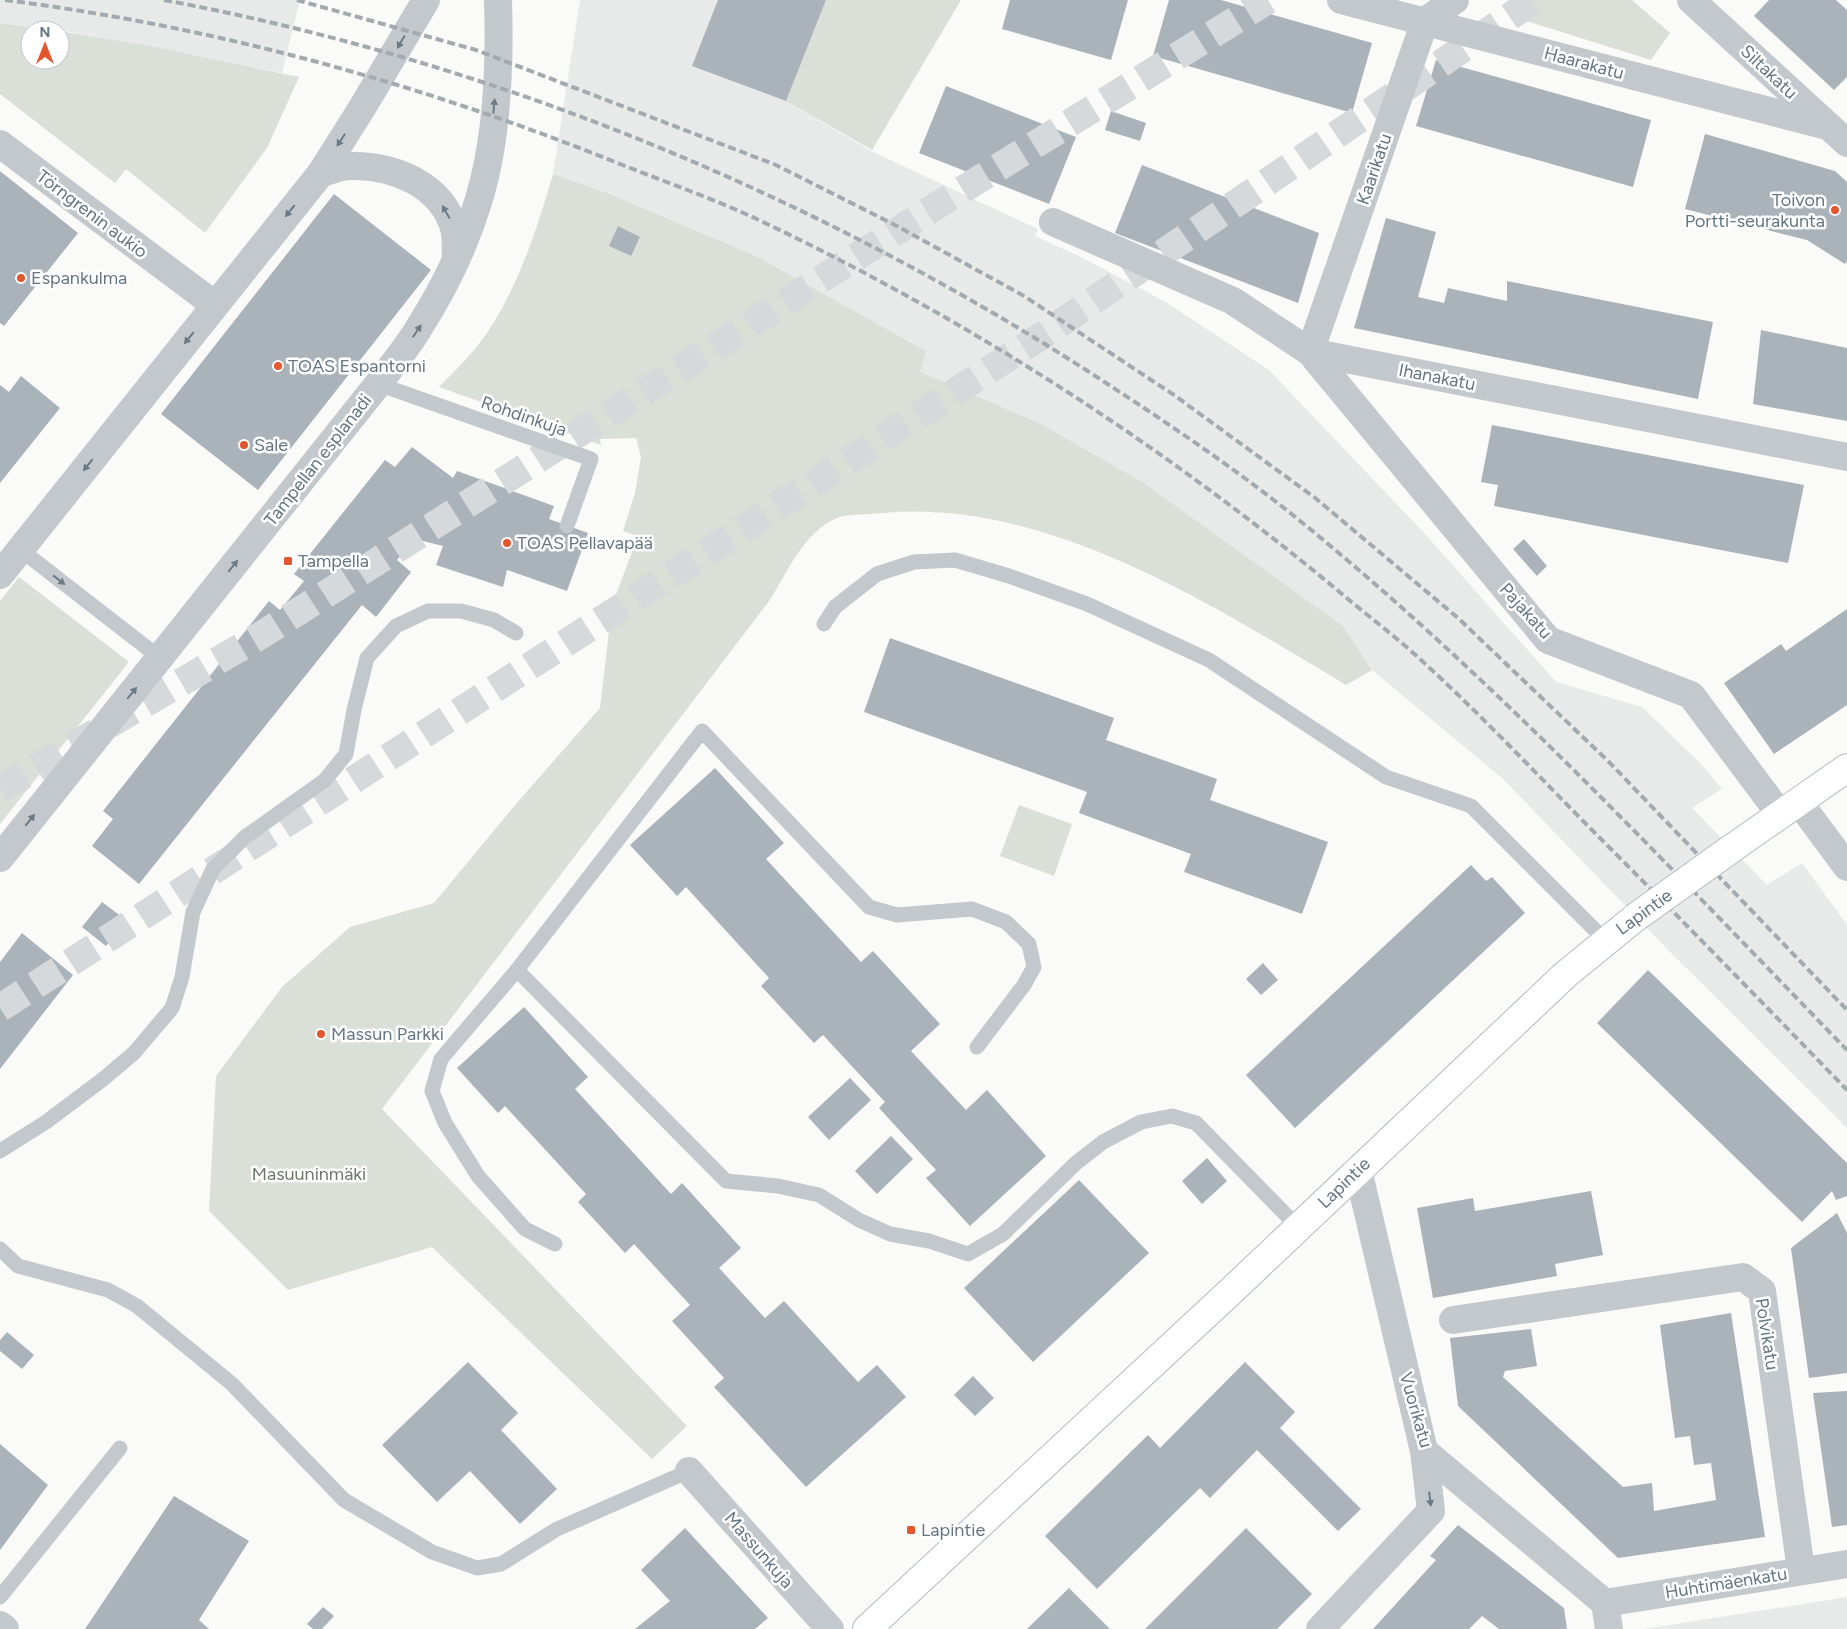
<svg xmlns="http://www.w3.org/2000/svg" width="1847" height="1629" font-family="Figtree,sans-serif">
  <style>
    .built { fill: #e8e9e9 }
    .green { fill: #dadfd7 }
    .building { fill: #aab3b9 }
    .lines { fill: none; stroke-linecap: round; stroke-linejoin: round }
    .trunk-tunnel { stroke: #d5d9db; stroke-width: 28; stroke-dasharray: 28 14; stroke-linecap: butt }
    .secondary-casing { stroke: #b3babf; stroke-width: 30 }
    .service { stroke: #c3c8cc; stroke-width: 15 }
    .minor { stroke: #c3c8cc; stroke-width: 28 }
    .tertiary { stroke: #c3c8cc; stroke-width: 28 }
    .secondary { stroke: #fff; stroke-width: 28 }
    .rail { stroke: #a2aab0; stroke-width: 4; stroke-dasharray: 8 4; stroke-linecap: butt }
    .secondary-bridge-casing { stroke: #b3babf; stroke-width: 30; stroke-linecap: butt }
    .secondary-bridge { stroke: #fff; stroke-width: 28 }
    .oneway { fill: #6a7a87 }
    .poi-dot { fill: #e4572e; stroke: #fff; stroke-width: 2 }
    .labels { text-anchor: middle; stroke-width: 5; stroke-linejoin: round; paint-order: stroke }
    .street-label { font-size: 18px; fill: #657683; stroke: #fff }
    .poi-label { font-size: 18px; fill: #657683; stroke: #fff; text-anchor: start }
    .park-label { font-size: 18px; fill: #687a64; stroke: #fff }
  </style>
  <rect width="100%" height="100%" fill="#fafaf8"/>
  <!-- built -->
  <g class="built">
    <polygon points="0,0 300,0 282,73 60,30 0,23"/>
    <polygon points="580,0 826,0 786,101 871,151 1038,229 1035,236 1079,256 1164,301 1269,370 1426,535 1556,682 1642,707 1701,764 1722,789 1692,808 1767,885 1802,863 1847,925 1847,1128 1670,952 1502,778 1372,670 1343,626 1144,483 1041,424 919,372 926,351 756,256 610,194 553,174"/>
    <polygon points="1847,1597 1847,1629 1644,1629"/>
  </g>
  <!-- green -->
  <g class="green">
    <polygon points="826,0 961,0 872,150 786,101"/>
    <polygon points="1522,0 1632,0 1670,33 1651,60 1517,18 1519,4"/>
    <polygon points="0,23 52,30 30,30 30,60 60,60 60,31 149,46 299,77 267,148 205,233 126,169 115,183 0,94"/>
    <path d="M553,174L610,194L756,256L926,351L920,372L1041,424L1144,483L1343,626L1372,670L1346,685C1212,605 1046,498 883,513C869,515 847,513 835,519C803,534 788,571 770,600L382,1109L687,1426L652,1459L432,1247L288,1290L209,1211L216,1076L282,987L350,927L434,903L516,804L600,708L612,605L638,536L623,531L635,493L641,457L636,438L600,439L601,445L439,387C456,370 474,352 487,333C519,285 537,229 553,174Z"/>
    <polygon points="19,577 129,662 0,824 0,601"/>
    <polygon points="1019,805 1072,824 1054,876 1000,856"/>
  </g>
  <!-- building -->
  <g class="building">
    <polygon points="718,0 826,0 786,101 692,66"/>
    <polygon points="1010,0 1128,0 1111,60 1002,29"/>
    <polygon points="1169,0 1221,0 1372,43 1352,113 1153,56"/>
    <polygon points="1769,0 1836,0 1847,10 1847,77 1834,90 1754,16"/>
    <polygon points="1436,60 1651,120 1633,187 1416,126"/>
    <polygon points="946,86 1076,137 1049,204 919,153"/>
    <polygon points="1111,111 1146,123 1140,141 1105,130"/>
    <polygon points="1705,134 1835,171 1847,182 1847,261 1845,264 1807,240 1685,209"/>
    <polygon points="1142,165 1319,233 1298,303 1115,233"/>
    <polygon points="0,171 78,233 4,326 0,323"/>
    <polygon points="334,194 431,270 258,490 161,414"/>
    <polygon points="1386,218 1436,232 1418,297 1444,303 1448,288 1507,301 1507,281 1713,322 1698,399 1354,328"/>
    <polygon points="618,226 640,237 631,256 609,246"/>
    <polygon points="1761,330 1847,348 1847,421 1753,404"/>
    <polygon points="21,376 60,408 0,483 0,385 9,392"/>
    <polygon points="1492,425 1804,485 1788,563 1494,506 1498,485 1481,482"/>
    <polygon points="412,447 453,478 457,471 554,506 549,519 588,533 567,591 507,570 503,587 436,565 443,546 415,539 397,560 411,572 376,617 362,605 139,884 92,846 113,819 103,811 269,601 280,610 304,581 294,574 385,460 395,467"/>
    <polygon points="1524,539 1547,566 1537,576 1513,549"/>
    <polygon points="1847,609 1847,705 1774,754 1724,683 1781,644 1786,651"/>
    <polygon points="890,638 1114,718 1106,740 1217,779 1210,800 1328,842 1302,914 1184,872 1191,854 1079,813 1087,792 864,712"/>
    <polygon points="715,768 784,843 766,859 861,962 873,951 940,1024 911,1051 966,1110 987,1090 1046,1156 970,1226 926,1178 936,1170 879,1108 885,1102 823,1035 814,1043 761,986 769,978 686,887 677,896 630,845"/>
    <polygon points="1471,865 1486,881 1492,877 1525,913 1295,1128 1246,1075"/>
    <polygon points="102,902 126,920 106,946 82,927"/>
    <polygon points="22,933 73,975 0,1069 0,962"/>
    <polygon points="1263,963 1278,980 1261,995 1246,979"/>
    <polygon points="1648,970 1847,1163 1847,1196 1836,1200 1832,1191 1802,1222 1597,1023"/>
    <polygon points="524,1007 588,1077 575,1089 671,1194 682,1183 741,1248 719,1268 765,1318 784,1301 858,1382 877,1365 906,1397 806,1487 714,1387 724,1378 672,1321 690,1305 634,1244 625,1253 578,1202 586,1194 505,1106 498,1113 457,1068"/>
    <polygon points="850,1078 871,1100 829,1140 808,1117"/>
    <polygon points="891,1136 913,1159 877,1194 855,1171"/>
    <polygon points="1207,1158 1227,1181 1202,1204 1182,1181"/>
    <polygon points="1079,1180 1149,1253 1033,1362 964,1288"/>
    <polygon points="1591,1191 1603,1255 1555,1264 1557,1276 1433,1298 1417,1208 1473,1198 1475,1211"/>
    <polygon points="1837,1213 1847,1233 1847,1373 1809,1378 1791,1248"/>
    <polygon points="1731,1313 1765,1537 1618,1558 1458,1406 1450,1338 1531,1329 1537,1366 1505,1371 1503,1377 1623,1487 1652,1483 1654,1511 1716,1500 1711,1463 1694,1465 1690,1436 1675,1438 1660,1325"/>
    <polygon points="7,1332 34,1355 22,1369 0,1351 0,1340"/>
    <polygon points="468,1362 518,1413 501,1430 557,1489 520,1524 470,1471 437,1502 382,1445"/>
    <polygon points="1245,1362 1295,1412 1280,1428 1361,1509 1338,1531 1257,1450 1210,1498 1200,1488 1097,1589 1045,1536 1148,1435 1160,1448"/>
    <polygon points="973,1376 994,1398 975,1416 954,1395"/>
    <polygon points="1847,1391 1847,1525 1832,1527 1813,1393"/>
    <polygon points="0,1444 48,1485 0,1550"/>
    <polygon points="174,1496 249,1541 199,1620 209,1629 85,1629"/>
    <polygon points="1458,1525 1564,1608 1567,1629 1499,1629 1482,1616 1469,1629 1373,1629 1436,1560 1430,1556"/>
    <polygon points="685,1528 768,1618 755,1629 635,1629 670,1601 641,1570"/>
    <polygon points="1246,1528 1312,1594 1277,1629 1145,1629"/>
    <polygon points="1069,1588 1110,1629 1027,1629"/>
    <polygon points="323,1607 334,1616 322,1629 313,1629 307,1624"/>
  </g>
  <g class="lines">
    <!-- trunk-tunnel -->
    <g class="trunk-tunnel">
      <polyline points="0,789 263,634 941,203 1268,0"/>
      <polyline points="0,1008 1043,335 1534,0"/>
    </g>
    <!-- secondary casing -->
    <g class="secondary-casing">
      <g id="secondary">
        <polyline points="1731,849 1847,768"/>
        <polyline points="867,1629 1229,1293 1565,975 1636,917"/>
      </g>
    </g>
    <!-- service -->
    <g class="service">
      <polyline points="378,384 591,459 567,526"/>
      <polyline points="21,550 160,658"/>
      <polyline points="824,624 835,607 877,574 914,562 955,560 1009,576 1087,604 1209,660 1386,777 1471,806 1605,940"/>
      <polyline points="517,970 726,1181 778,1186 819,1195 859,1220 890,1234 929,1241 968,1254 1003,1234 1076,1163 1103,1142 1141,1122 1172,1116 1196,1123 1298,1227"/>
      <polyline points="0,1151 46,1122 102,1080 134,1053 172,1008 182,977 193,912 213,869 245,837 325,780 346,754 354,710 367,658 396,626 428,611 461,611 494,620 516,633"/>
      <polyline points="555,1244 525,1229 478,1176 445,1123 432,1091 441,1059 517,970 702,731 869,907 897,915 972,909 1006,922 1029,944 1034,967 1024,985 977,1047"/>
      <polyline points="0,1249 18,1266 108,1290 137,1306 232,1384 344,1500 432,1552 477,1568 501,1564 557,1529 689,1471"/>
      <polyline points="0,1597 120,1448"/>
    </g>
    <!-- minor -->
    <g class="minor">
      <polyline points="1341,0 1827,126"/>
      <polyline points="1455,0 1425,21 1310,352 1548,640 1691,695 1780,814"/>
      <polyline points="1691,0 1847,143"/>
      <polyline points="0,144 215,305"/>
      <path d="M321,173C330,171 341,166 350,166C393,165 441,184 454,228C457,237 455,249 456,259"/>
      <polyline points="1053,222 1233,301 1310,352 1847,457"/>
      <polyline points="1798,801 1847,867"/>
      <polyline points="1358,1170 1424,1451 1605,1603"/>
      <polyline points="1453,1320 1743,1277 1762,1291 1801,1570"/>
      <polyline points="689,1471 830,1629"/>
      <polyline points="1605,1603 1847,1564"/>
      <polyline points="1605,1603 1609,1629"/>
      <polyline points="1320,1629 1431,1511 1424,1451"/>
    </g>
    <!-- tertiary -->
    <g class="tertiary">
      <polyline points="0,575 321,173 362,108 426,0"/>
      <path d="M0,858L378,384C392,365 408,347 420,326C444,288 466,243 479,199C497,140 500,62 498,0"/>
      <polyline points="0,1625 5,1629"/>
    </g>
    <!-- secondary -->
    <use href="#secondary" class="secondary"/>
    <!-- rail -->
    <g class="rail">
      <path d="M5,0C217,27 422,84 620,164C668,183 717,200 763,222C969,320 1161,444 1336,589C1364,613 1394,635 1421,660C1478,712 1531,768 1585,823C1673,911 1760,1000 1847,1090"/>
      <path d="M164,0C490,61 804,190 1083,368C1157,416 1231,465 1299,520C1497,681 1670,868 1847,1050"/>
      <polyline points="297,0 476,50 776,165 897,226 1024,296 1174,395 1314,497 1458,618 1608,761 1847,1010"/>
    </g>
    <!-- secondary-bridge casing -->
    <g class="secondary-bridge-casing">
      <polyline id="secondary-bridge" points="1636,917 1731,849"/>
    </g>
    <!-- secondary-bridge -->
    <use href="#secondary-bridge" class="secondary-bridge"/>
  </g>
  <!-- one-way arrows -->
  <defs><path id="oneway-solid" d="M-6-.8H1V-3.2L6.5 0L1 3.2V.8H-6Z" transform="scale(1.25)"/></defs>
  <g class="oneway">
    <use href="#oneway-solid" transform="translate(401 42) rotate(120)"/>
    <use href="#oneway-solid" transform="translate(494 106) rotate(-85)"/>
    <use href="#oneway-solid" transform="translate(341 140) rotate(123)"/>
    <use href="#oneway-solid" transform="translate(290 211) rotate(129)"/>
    <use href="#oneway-solid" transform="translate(446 212) rotate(-120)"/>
    <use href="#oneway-solid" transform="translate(417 331) rotate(-56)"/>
    <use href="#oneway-solid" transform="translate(189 338) rotate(129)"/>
    <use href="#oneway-solid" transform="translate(88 465) rotate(129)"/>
    <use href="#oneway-solid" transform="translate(233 566) rotate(-51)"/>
    <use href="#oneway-solid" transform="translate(59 580) rotate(38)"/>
    <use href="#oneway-solid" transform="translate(132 693) rotate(-51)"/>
    <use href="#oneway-solid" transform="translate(30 820) rotate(-51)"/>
    <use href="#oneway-solid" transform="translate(1430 1499) rotate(83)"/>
  </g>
  <!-- markers -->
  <g class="poi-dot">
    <circle cx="1835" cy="210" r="5"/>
    <circle cx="21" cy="278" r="5"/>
    <circle cx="278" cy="366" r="5"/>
    <circle cx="244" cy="445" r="5"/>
    <circle cx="507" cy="543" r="5"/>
    <rect x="283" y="556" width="10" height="10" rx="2.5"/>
    <circle cx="321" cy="1034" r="5"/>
    <rect x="906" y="1525" width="10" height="10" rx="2.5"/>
  </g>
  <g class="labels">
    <!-- street labels -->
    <g class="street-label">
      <text transform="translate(1584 63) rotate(15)" y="6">Haarakatu</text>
      <text transform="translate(1769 72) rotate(43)" y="6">Siltakatu</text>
      <text transform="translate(1374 169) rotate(-71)" y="6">Kaarikatu</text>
      <text transform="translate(92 214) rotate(37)" y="6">Törngrenin aukio</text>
      <text transform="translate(1437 377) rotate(11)" y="6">Ihanakatu</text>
      <text transform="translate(524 416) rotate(19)" y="6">Rohdinkuja</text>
      <text transform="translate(318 460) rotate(-52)" y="6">Tampellan esplanadi</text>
      <text transform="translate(1526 611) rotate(48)" y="6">Pajakatu</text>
      <text transform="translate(1644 912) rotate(-36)" y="6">Lapintie</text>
      <text transform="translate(1344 1183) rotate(-44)" y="6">Lapintie</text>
      <text transform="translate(1767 1334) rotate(81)" y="6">Polvikatu</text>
      <text transform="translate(1416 1410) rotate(74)" y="6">Vuorikatu</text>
      <text transform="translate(759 1550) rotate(49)" y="6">Massunkuja</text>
      <text transform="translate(1726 1583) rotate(-9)" y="6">Huhtimäenkatu</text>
    </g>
    <!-- poi labels -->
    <g class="poi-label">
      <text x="1825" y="206" text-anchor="end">Toivon<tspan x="1825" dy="21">Portti-seurakunta</tspan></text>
      <text x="31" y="284">Espankulma</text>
      <text x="288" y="372">TOAS Espantorni</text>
      <text x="254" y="451">Sale</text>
      <text x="517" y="549">TOAS Pellavapää</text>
      <text x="298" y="567">Tampella</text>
      <text x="331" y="1040">Massun Parkki</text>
      <text x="921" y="1536">Lapintie</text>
    </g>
    <!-- park labels -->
    <g class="park-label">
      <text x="309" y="1180">Masuuninmäki</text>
    </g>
  </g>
  <!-- north arrow -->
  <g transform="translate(45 45)"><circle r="24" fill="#ffffff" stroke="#c1c8cd"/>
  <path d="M0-4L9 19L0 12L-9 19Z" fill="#e4572e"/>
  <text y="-8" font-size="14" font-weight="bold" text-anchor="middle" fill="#657683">N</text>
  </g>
</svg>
